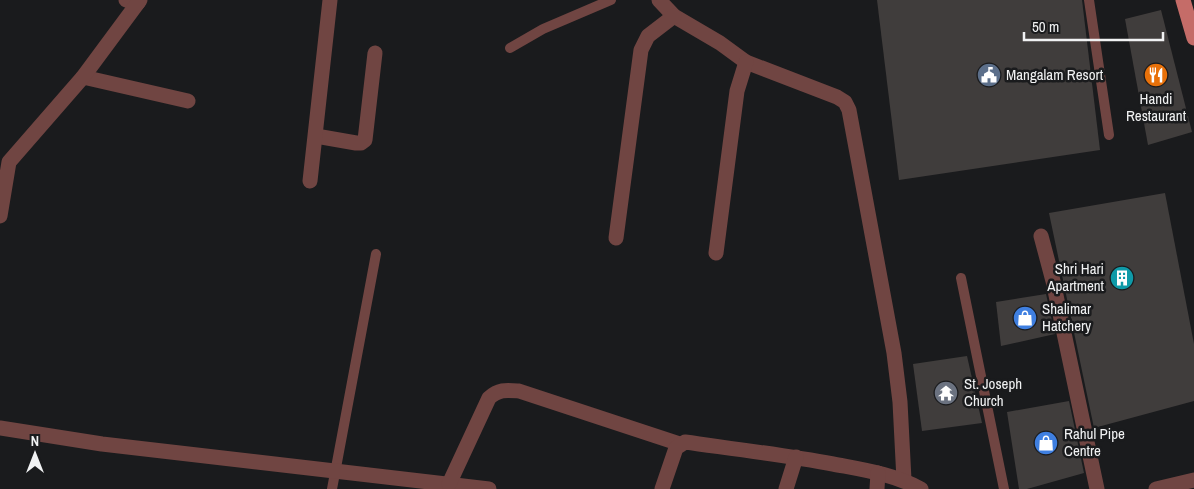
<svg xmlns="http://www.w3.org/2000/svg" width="1194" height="489" font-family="'Archivo Narrow',sans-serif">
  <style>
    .building { fill: #403d3c }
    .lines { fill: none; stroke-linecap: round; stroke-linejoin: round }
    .service { stroke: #704542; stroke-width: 10 }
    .minor { stroke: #704542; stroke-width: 15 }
    .tertiary { stroke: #704542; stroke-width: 15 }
    .primary { stroke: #c56c68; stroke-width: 15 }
    .labels { text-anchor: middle; stroke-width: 5; stroke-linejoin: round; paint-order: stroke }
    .poi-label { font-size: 15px; fill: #f1f2f3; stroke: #1a1b1d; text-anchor: start }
  </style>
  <rect width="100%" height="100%" fill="#1a1b1d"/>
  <!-- building -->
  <g class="building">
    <polygon points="877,0 1082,0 1100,150 899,180"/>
    <polygon points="1161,10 1192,132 1148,145 1125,19"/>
    <polygon points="1165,193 1194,344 1194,401 1094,428 1049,213"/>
    <polygon points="1046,294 1055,334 1001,346 996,302"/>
    <polygon points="967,356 982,423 922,431 913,364"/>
    <polygon points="1069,401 1084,473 1027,489 1019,489 1007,412"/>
  </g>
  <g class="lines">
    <!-- service -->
    <g class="service">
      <polyline points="1089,0 1109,135"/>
      <polyline points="510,48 543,29 611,0"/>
      <polyline points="961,278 1004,489"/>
      <polyline points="332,489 376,254"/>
    </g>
    <!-- minor -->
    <g class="minor">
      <polyline points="126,0 138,3"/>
      <polyline points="659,0 674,16 720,43 746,62 837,97 845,102 849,110 894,353 900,402 904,480"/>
      <polyline points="83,77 188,101"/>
      <polyline points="316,136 356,143 361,143 365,140 375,53"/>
      <polyline points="310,181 330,0"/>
      <polyline points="1041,236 1053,281 1097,489"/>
      <polyline points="616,238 641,50 648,36 674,16"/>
      <polyline points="716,253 737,91 746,62"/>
      <polyline points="0,428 102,444 489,489"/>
      <path d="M449,484L489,398C499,389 506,390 519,391L680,444"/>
      <path d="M662,489L676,448L685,442C735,449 784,455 833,464C864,470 893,474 921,489"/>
      <polyline points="786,489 796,457"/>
      <polyline points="877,489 878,473"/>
      <polyline points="1156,489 1194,480"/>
    </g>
    <!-- tertiary -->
    <polyline class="tertiary" points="0,216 9,162 83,77 140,0"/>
    <!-- primary -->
    <polyline class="primary" points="1183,0 1194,38"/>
  </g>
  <!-- icons -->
  <defs>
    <g id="civic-disc" transform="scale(1.25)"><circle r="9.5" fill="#5c6f8a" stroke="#1a1b1d"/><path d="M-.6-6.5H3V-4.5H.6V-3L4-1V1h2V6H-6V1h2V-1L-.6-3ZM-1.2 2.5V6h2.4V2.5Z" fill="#fff"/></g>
    <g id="restaurant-disc" transform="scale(1.25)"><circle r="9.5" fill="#e8710a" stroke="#1a1b1d"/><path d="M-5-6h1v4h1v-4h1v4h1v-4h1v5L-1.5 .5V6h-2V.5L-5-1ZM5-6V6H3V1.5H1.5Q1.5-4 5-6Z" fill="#fff"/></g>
    <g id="building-disc" transform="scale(1.25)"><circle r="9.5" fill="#0f9aa8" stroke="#1a1b1d"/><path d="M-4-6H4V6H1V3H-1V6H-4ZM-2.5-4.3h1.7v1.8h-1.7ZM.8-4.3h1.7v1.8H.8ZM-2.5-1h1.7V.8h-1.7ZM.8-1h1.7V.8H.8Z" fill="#fff"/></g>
    <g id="shop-disc" transform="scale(1.25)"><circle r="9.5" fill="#3f7fe0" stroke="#1a1b1d"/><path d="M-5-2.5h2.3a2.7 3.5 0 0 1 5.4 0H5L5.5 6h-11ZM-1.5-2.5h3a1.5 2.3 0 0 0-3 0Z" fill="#fff"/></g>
    <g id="temple-disc" transform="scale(1.25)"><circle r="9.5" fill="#6b7280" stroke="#1a1b1d"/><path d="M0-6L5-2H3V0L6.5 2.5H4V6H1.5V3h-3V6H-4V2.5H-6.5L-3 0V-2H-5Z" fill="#fff"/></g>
  </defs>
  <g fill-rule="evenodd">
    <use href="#civic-disc" x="989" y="75"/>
    <use href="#restaurant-disc" x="1156" y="75"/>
    <use href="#building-disc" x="1122" y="278"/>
    <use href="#shop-disc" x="1025" y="318"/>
    <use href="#temple-disc" x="946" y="393"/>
    <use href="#shop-disc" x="1046" y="443"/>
  </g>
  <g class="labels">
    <!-- poi labels -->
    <g class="poi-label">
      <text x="1006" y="80">Mangalam Resort</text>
      <text x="1156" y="104" text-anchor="middle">Handi<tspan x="1156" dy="17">Restaurant</tspan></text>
      <text x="1104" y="274" text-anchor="end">Shri Hari<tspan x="1104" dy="17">Apartment</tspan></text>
      <text x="1042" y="314">Shalimar<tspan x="1042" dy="17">Hatchery</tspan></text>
      <text x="964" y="389">St. Joseph<tspan x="964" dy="17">Church</tspan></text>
      <text x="1064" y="439">Rahul Pipe<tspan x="1064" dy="17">Centre</tspan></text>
    </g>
  </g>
  <!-- north arrow -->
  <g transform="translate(35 454)" stroke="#1a1b1d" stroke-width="4" paint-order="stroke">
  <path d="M0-4L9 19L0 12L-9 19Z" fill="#f1f2f3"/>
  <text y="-8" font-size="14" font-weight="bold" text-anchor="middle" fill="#f1f2f3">N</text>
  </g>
  <!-- scale -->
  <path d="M1024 32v8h139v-8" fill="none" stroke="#f1f2f3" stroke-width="2.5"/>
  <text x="1032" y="32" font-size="15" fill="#f1f2f3" stroke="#1a1b1d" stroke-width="4" paint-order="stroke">50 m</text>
</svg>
